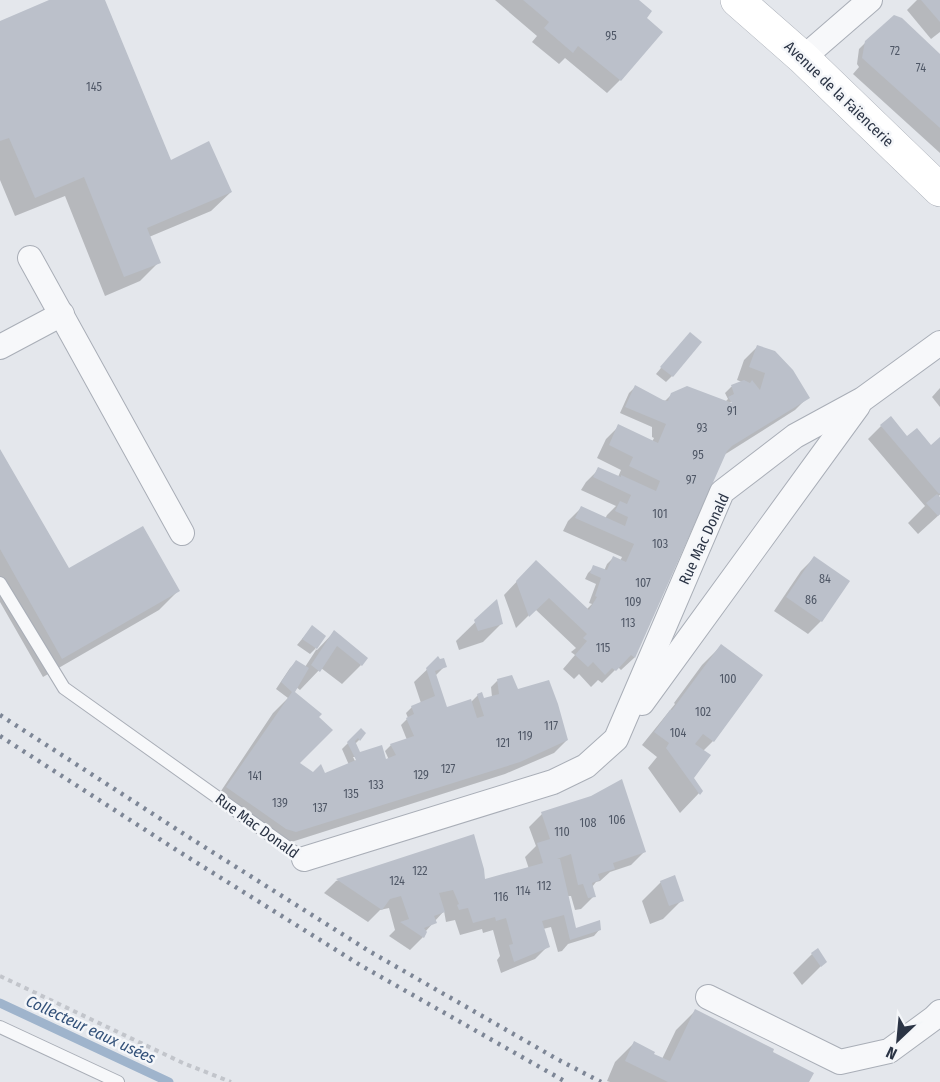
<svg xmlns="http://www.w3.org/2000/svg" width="940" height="1082" font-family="'Fira Sans Condensed',sans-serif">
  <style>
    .shadow { fill: #0003; fill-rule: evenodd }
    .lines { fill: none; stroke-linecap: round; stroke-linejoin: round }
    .stream { stroke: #9fb4cc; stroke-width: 9 }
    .building { fill: #bbc0ca }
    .lane-casing { stroke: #a9aeb7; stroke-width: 14 }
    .street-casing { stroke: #a9aeb7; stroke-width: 26 }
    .secondary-casing { stroke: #a9aeb7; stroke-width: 34 }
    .path { stroke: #c2c5cb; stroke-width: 4; stroke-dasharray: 4.5 4.5; stroke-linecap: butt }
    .lane { stroke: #f7f8fa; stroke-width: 12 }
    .street { stroke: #f7f8fa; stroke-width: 24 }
    .secondary { stroke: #fff; stroke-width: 33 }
    .rail { stroke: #7d8696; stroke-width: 4.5; stroke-dasharray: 3 6; stroke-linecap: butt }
    .labels { text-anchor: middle; stroke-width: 5; stroke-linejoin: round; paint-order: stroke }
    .number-label { font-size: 12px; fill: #4f5766 }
    .street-label { font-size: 15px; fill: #2b3445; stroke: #f4f6f9 }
    .water-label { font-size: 16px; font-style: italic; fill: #34527a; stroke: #f4f6f9 }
  </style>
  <rect width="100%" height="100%" fill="#e4e7ec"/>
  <!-- shadow -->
  <g class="shadow">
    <polygon points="54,0 103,0 171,162 231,192 211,211 149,237 159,262 140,281 105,296 65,196 15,216 0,180 0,23"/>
    <polygon points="495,0 637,0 645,18 661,32 620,80 607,93 565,58 559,64 532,42 537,36"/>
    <polygon points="917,0 940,0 940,32 931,39 907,10"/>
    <polygon points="866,42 940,56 940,153 853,74 859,67 857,64 859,49"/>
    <polygon points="684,340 672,376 666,382 656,374"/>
    <path d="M757,347L808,397L795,410L724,455L634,658L621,670L618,667L602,683L598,680L591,687L579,674L574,679L563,669L575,655L571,652L576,648L535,609L516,628L504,595L523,575L586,610L592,604L589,603L596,584L585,579L588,573L594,567L604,571L607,564L613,558L620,561L622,557L563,531L568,521L581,508L605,519L607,515L616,506L581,490L586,482L599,469L618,477L621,470L597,458L606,439L619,426L652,442L654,438L652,437V427L620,413L629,393L635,387L664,402L672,394L725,402L728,399L725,393L731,387L742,382L737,380L744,360ZM750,393L725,408L724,405Z"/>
    <polygon points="940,388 940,407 932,397"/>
    <polygon points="881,426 907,438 931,447 940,439 940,495 937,497 940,500 940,514 918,534 908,523 925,506 868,439"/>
    <polygon points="0,452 68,570 178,591 159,610 43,677 0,602"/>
    <polygon points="814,558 821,621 808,634 774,611 801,571"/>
    <polygon points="496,602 502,623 483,642 459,650 456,641"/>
    <path d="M312,627L324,636L315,649L317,650L334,632L361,665L342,684L321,668L300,690L296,687L294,691L298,764L313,774L324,775L349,765L342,749L361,730L359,740L355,744L360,754L380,763L389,760L385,751L391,745L407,740L401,725L408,718L406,713L412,707L421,703L414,682L438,659L445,666L435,676L446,709L471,702L478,695L483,700L492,697L491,687L497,681L517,691L567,740L554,753L505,774L282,845L215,800L273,713L288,698L276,689L290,668L296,662L305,667L316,650L315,649L310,654L297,645ZM353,757H356L362,775Z"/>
    <polygon points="721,646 713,741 703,751 692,778 701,791 680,813 648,768 657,757 642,745 675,704 674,703 702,665"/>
    <polygon points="542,814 644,852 631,865 610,872 600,881 596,882 592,887 594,896 581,909 575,910 571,896 568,896 575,930 600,929 594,936 568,944 562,951 558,952 551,927 543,929 548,946 535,959 501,973 497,960 500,956 493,930 483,933 482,929 460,935 455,920 446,922 444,911 425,932 423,937 410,950 389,936 395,930 389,908 380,910 368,922 324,893 336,881 473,836 483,881 529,869 525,857 536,846 529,827"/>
    <polygon points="661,882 682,900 663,919 650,924 642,901"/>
    <polygon points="812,954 825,962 802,985 793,973"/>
    <polygon points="695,1011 771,1053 807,1082 610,1082 607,1081 615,1062 634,1043 652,1055 662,1059 676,1030"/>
  </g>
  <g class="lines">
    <!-- stream -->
    <polyline class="stream" points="0,1003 169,1082"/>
  </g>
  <!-- building -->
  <g class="building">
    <polygon points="49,0 105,0 171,160 209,141 232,192 147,228 161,263 124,277 84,177 35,198 9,138 0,141 0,21"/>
    <polygon points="523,0 639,0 652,11 647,18 663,32 621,81 578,46 573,53 544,28 549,22"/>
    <polygon points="921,0 940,0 940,22"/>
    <polygon points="894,15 902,18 940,54 940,128 862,58 865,41"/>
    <polygon points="690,332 702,342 673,377 660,367"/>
    <polygon points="757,345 775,351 793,370 810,398 732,446 727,451 635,658 631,655 616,671 612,668 605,675 593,662 588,667 575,655 587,641 583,638 587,634 549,598 529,617 516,581 536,560 589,610 597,597 595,596 601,578 590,573 593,565 607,570 613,556 626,562 634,544 575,518 581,506 625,526 628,517 615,511 620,501 627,504 631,495 593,477 598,467 621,477 621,475 656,491 660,481 629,466 633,457 609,445 618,424 658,443 666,424 625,407 635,385 663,400 668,401 671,393 687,386 732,403 728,397 734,394 731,385 744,380 750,383 752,380 760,390 765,373 749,367"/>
    <polygon points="891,416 907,436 917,428 931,445 940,437 940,493 939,494 880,425"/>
    <polygon points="0,449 69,568 143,526 180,591 62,659 0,549"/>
    <polygon points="937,494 940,497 940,514 938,516 926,503"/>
    <polygon points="814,556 850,581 822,622 786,597"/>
    <polygon points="497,599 503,624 478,631 474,620"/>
    <polygon points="312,625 326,636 317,649 302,639"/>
    <polygon points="334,630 368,658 362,666 337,646 320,672 311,665"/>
    <polygon points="721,644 763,675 714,742 703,734 695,744 711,755 694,778 703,791 700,795 666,748 669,743 654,732 670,710 672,710"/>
    <polygon points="438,656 440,659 444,658 447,667 435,671 447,707 471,699 477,718 484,716 477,694 482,692 484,698 499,694 497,679 512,675 518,689 549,680 558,704 568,740 520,762 296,832 286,829 226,787 292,692 281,682 296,660 309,668 295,692 322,714 319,717 333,730 300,763 313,772 321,764 325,773 356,760 347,742 361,728 366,733 360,741 358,738 355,741 360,752 382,745 386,759 396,755 390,744 414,736 406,718 414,714 411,706 435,696 426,668"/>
    <polygon points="622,779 646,852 613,863 615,869 598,874 600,880 592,883 596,897 588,898 583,884 578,885 571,854 557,859 560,859 576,928 600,920 601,930 570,940 564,915 542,921 550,947 514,962 509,945 513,944 506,918 496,921 495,917 473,923 468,908 459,910 457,905 459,904 453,890 439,893 445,912 434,916 437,923 424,928 427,932 424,938 400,922 409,919 401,896 390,899 382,910 336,879 474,834 484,869 485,879 543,863 537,843 550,839 541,812 591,796"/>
    <polygon points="675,875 684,901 669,906 660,881"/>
    <polygon points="818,948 827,962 821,967 811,953"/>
    <polygon points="695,1009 774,1049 773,1052 814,1073 809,1082 668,1082 625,1061 634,1041 655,1052 654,1054 670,1061"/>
  </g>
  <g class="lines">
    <!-- lane casing -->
    <g class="lane-casing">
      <g id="lane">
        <polyline points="0,583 64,688 304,859"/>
        <polyline points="0,1027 118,1082"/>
      </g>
    </g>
    <!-- street casing -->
    <g class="street-casing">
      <g id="street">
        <polyline points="803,58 870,0"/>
        <polyline points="30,258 182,533"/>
        <polyline points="0,347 62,314"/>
        <polyline points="642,703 858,406"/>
        <polyline points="304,859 553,782 586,766 616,739 722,492 795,436 863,399 940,343"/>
        <polyline points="708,997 840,1062 889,1051 934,1018 940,1012"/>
      </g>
    </g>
    <!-- secondary casing -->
    <g class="secondary-casing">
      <polyline id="secondary" points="737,0 803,58 940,190"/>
    </g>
    <!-- path -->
    <polyline class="path" points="0,976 183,1063 231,1082"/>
    <!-- lane -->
    <use href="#lane" class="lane"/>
    <!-- street -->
    <use href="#street" class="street"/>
    <!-- secondary -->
    <use href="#secondary" class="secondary"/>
    <!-- rail -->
    <g class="rail">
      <polyline points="0,715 187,836 369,951 557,1059 601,1082"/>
      <polyline points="0,736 178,851 360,965 566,1082"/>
    </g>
  </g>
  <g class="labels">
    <!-- number labels -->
    <g class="number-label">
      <text x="611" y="40">95</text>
      <text x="895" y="55">72</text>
      <text x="921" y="72">74</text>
      <text x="94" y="91">145</text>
      <text x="732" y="415">91</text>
      <text x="702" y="432">93</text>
      <text x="698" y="459">95</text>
      <text x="691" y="484">97</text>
      <text x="660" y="518">101</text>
      <text x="660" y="548">103</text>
      <text x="825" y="583">84</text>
      <text x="643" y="587">107</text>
      <text x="811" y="604">86</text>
      <text x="633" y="606">109</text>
      <text x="628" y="627">113</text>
      <text x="603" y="652">115</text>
      <text x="728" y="683">100</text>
      <text x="703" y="716">102</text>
      <text x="551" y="730">117</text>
      <text x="678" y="737">104</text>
      <text x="525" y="740">119</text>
      <text x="503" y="747">121</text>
      <text x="448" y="773">127</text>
      <text x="421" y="779">129</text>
      <text x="255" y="780">141</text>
      <text x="376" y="789">133</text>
      <text x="351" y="798">135</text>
      <text x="280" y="807">139</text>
      <text x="320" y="812">137</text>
      <text x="617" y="824">106</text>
      <text x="588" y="827">108</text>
      <text x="562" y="836">110</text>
      <text x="420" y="875">122</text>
      <text x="397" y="885">124</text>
      <text x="544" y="890">112</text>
      <text x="523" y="895">114</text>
      <text x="501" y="901">116</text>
    </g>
    <!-- street labels -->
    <g class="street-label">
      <text transform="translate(839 94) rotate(44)" y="5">Avenue de la Faïencerie</text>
      <text transform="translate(704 539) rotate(-65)" y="5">Rue Mac Donald</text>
      <text transform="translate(257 826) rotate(36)" y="5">Rue Mac Donald</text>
    </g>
    <!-- water labels -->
    <g class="water-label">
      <text transform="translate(91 1029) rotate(25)" y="6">Collecteur eaux usées</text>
    </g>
  </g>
  <!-- north arrow -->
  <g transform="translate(898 1040) rotate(206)" stroke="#f4f6f9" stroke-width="4.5" paint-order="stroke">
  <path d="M0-4.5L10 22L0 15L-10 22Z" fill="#2b3445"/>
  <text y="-9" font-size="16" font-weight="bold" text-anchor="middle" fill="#2b3445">N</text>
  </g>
</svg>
